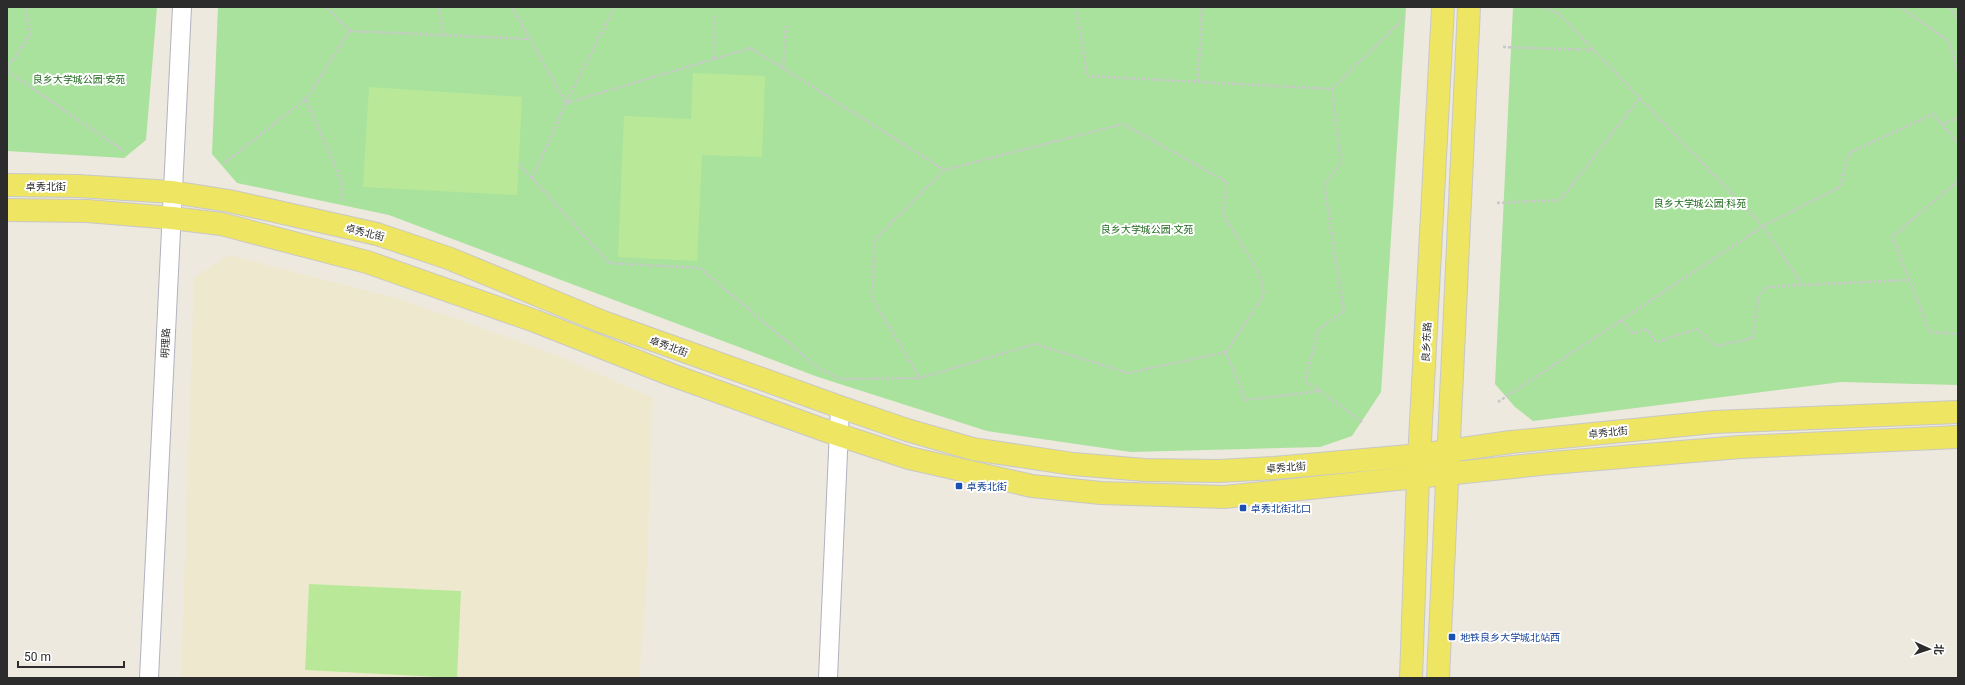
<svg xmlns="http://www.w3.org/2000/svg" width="1965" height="685" font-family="Roboto,'Noto Sans SC',sans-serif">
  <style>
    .education { fill: #eee9ce }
    .green { fill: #a8e29c }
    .pitch { fill: #b9e998 }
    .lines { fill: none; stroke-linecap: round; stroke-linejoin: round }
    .minor-casing { stroke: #b2b2bf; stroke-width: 20 }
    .major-casing { stroke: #c8c8c8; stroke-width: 24 }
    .path { stroke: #c8c8c8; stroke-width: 2.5; stroke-dasharray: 3 2; stroke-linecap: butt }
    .minor { stroke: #fff; stroke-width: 18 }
    .major { stroke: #eee562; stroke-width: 22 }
    .transit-dot { fill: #1a4fb4; stroke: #fff; stroke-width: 1.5 }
    .labels { text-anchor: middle; stroke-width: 4; stroke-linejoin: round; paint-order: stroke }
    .park-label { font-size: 10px; fill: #1f681c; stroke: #fff }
    .street-label { font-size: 10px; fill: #2c2c2c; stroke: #fff }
    .transit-label { font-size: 10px; fill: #164399; stroke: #fff; text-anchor: start }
  </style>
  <rect width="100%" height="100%" fill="#ede9de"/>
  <!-- education -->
  <polygon class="education" points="229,255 403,300 554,354 653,398 646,598 639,678 181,678 194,278"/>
  <!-- green -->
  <g class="green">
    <polygon points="7,7 157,7 146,140 124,158 7,151"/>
    <polygon points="218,7 1406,7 1381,392 1352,436 1320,447 1131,452 987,431 818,377 389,215 237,183 212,154"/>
    <polygon points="1513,7 1958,7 1958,385 1841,382 1533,421 1515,407 1495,384"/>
  </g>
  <!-- pitch -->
  <g class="pitch">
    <polygon points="693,73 765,76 762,157 702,155 697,261 618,257 624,116 691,119"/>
    <polygon points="369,87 522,97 517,195 363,187"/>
    <polygon points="309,584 461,591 457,678 305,670"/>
  </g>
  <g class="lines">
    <!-- minor casing -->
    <g class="minor-casing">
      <g id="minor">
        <polyline points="149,678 182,7"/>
        <polyline points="828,678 840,407"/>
      </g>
    </g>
    <!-- major casing -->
    <g class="major-casing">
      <g id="major">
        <polyline points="7,185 78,186 172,192 229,201 377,234 448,258 603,322 840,407 907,430 973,449 1073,464 1145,470 1219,471 1274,468 1420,455 1511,442 1714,422 1958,412"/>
        <polyline points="7,210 87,211 172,218 221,224 367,262 535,321 672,375 821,429 909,458 1032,486 1101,493 1224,497 1551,463 1740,447 1958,437"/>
        <polyline points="1411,678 1418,478 1443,7"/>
        <polyline points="1438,678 1469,7"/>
      </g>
    </g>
    <!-- path -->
    <g class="path">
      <polyline points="326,7 350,31"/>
      <polyline points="439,7 443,34"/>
      <polyline points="512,7 566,103 751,48 944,170"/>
      <polyline points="1076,7 1087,76 1332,89 1405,17"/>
      <polyline points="1542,7 1559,14 1763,226 1840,187 1849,153 1933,114 1958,144"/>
      <polyline points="1899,7 1948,40 1958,72"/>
      <polyline points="1950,7 1958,19"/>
      <polyline points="1503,47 1593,50"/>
      <polyline points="714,59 715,14"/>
      <polyline points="783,68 786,26"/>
      <polyline points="7,69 30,35 26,9 27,7"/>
      <polyline points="7,71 124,151"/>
      <polyline points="1198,81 1202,7"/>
      <polyline points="1942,125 1958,117"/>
      <polyline points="224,163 306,99"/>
      <polyline points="519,164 609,263 700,268 817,367 839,379 919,378"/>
      <polyline points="532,179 566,103 614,8"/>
      <polyline points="1958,181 1892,237 1930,332 1958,334"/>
      <polyline points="342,201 342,182 306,99 350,31 530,39"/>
      <polyline points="1497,203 1560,200 1640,98"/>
      <polyline points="1621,320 1633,334 1646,329 1656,342 1697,329 1716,346 1753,338 1758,298 1766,287 1802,285"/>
      <polyline points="1226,352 1264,294 1259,273 1223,214 1227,182 1123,124 944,170 875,239 872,298 920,378 1035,344 1128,373 1226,352 1245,400 1320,391 1362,422"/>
      <polyline points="1320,391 1305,381 1318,330 1344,311 1324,185 1341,163 1332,89"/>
      <polyline points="1498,402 1763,226 1802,285 1909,280"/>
    </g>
    <!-- minor -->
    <use href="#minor" class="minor"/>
    <!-- major -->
    <use href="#major" class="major"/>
  </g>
  <!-- markers -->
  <g class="transit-dot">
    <rect x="955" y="482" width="8" height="8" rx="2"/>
    <rect x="1239" y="504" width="8" height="8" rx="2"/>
    <rect x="1448" y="633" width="8" height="8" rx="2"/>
  </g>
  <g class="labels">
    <!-- park labels -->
    <g class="park-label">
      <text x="79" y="83">良乡大学城公园·安苑</text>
      <text x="1700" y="207">良乡大学城公园·科苑</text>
      <text x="1147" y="233">良乡大学城公园·文苑</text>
    </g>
    <!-- street labels -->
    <g class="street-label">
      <text x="46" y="190">卓秀北街</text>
      <text transform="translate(365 232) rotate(14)" y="4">卓秀北街</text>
      <text transform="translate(1426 342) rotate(-87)" y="4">良乡东路</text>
      <text transform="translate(165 343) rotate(-87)" y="4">明理路</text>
      <text transform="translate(669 346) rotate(20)" y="4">卓秀北街</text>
      <text transform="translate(1608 432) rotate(-6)" y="4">卓秀北街</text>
      <text transform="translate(1286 467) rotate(-4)" y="4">卓秀北街</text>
    </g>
    <!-- transit labels -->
    <g class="transit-label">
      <text x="967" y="490">卓秀北街</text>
      <text x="1251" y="512">卓秀北街北口</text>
      <text x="1460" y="641">地铁良乡大学城北站西</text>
    </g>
  </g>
  <!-- border -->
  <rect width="1965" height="685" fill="none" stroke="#2c2c2c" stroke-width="16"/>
  <!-- north arrow -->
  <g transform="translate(1929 649) rotate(93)" stroke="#ffffff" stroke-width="3" paint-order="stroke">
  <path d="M0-3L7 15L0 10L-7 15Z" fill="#2c2c2c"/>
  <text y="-6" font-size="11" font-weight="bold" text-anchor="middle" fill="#2c2c2c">北</text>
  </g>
  <!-- scale -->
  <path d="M18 661v6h106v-6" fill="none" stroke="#2c2c2c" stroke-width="2"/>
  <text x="24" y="661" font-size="12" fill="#2c2c2c" stroke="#ffffff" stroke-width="3" paint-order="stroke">50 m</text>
</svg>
